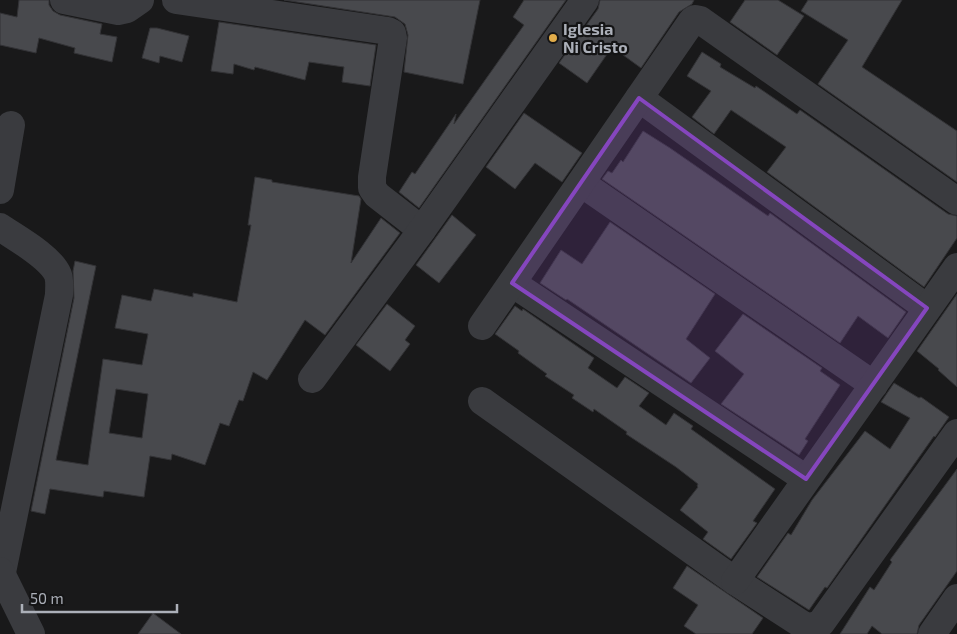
<svg xmlns="http://www.w3.org/2000/svg" width="957" height="634" font-family="'Exo 2',sans-serif">
  <style>
    .building { fill: #48494d; stroke: #333336; fill-rule: evenodd }
    .lines { fill: none; stroke-linecap: round; stroke-linejoin: round }
    .minor { stroke: #3a3b3f; stroke-width: 28 }
    .marked { fill: #8546be; fill-opacity: 0.2; stroke: #8546be; stroke-width: 4; stroke-linejoin: round }
    .poi-dot { fill: #e1ac4a; stroke: #141415; stroke-width: 2 }
    .labels { text-anchor: middle; stroke-width: 4.5; stroke-linejoin: round; paint-order: stroke }
    .poi-label { font-size: 16px; font-weight: bold; fill: #acb0b9; stroke: #141415; text-anchor: start }
  </style>
  <rect width="100%" height="100%" fill="#19191a"/>
  <!-- building -->
  <g class="building">
    <polygon points="19,0 49,0 49,5 53,11 60,15 102,24 100,34 117,37 112,62 74,53 75,48 39,38 36,53 0,45 0,13 17,17"/>
    <polygon points="284,0 480,0 463,84 404,72 408,35 405,24 395,17"/>
    <polygon points="524,0 566,0 419,208 399,192 412,172 415,174 456,114 454,124 524,25 513,17"/>
    <polygon points="600,0 694,0 692,4 679,12 641,68 612,47 587,83 559,63 598,9"/>
    <polygon points="745,0 778,0 804,16 777,55 730,22"/>
    <polygon points="808,0 902,0 862,67 957,131 957,182 818,84 848,40 801,11"/>
    <polygon points="219,22 376,45 370,86 342,82 344,67 309,62 305,80 255,67 254,70 234,64 233,74 211,71"/>
    <polygon points="150,28 157,28 189,36 182,62 160,56 159,63 142,58"/>
    <polygon points="702,52 721,64 720,67 755,88 756,86 797,114 800,110 948,214 957,216 957,238 924,287 767,172 786,147 731,110 714,134 692,117 711,91 687,76"/>
    <polygon points="524,113 582,153 562,182 535,163 515,189 486,167"/>
    <polygon points="643,131 670,148 768,216 770,213 906,312 888,338 858,316 840,343 602,179 608,171 612,173 621,160 623,162"/>
    <path d="M255,177L272,180V182L359,196L361,199L351,263L381,218L400,233L325,335L305,320L267,380L253,372L243,401L239,400L229,426L220,423L205,465L172,454L171,460L150,456L144,497L104,491L103,497L50,489L45,514L31,511L74,298L73,271L75,261L96,266L56,460L88,465L103,359L142,365L148,334L115,328L122,295L151,301L154,289L193,297V293L237,302L251,225H248ZM116,389L148,394L142,438L109,433Z"/>
    <polygon points="452,215 476,235 439,283 416,265"/>
    <polygon points="610,222 715,294 686,339 710,358 691,383 567,299 566,300 540,283 561,250 582,264"/>
    <polygon points="957,294 957,387 938,370 939,369 917,351"/>
    <polygon points="387,304 415,326 405,340 410,344 390,371 356,345"/>
    <polygon points="515,306 522,311 523,309 594,358 588,368 617,388 625,377 649,393 639,406 666,425 674,413 693,426 691,429 775,489 753,521 757,523 731,559 703,539 708,532 680,510 698,487 697,486 698,484 676,467 626,434 627,432 594,409 593,412 572,398 574,395 545,376 547,374 518,353 519,351 495,334"/>
    <polygon points="743,314 822,368 820,371 840,385 805,439 808,441 799,455 721,404 744,374 715,351"/>
    <polygon points="894,383 919,398 921,397 949,417 935,437 934,436 827,588 825,587 809,610 757,577 788,533 791,535 812,500 865,431 890,449 910,418 881,402"/>
    <polygon points="957,469 957,571 919,625 917,634 882,634 872,626 867,634 840,634 870,587 874,590 892,562 890,560"/>
    <polygon points="687,566 763,618 752,634 696,634 684,626 698,605 673,588"/>
    <polygon points="153,613 181,634 138,634"/>
  </g>
  <g class="lines">
    <!-- minor -->
    <g class="minor">
      <polyline points="64,0 118,11 127,9 140,0"/>
      <polyline points="176,0 388,31 392,33 393,38 372,177 372,188 377,195 422,230"/>
      <polyline points="639,98 927,308"/>
      <polyline points="581,183 874,385"/>
      <polyline points="0,190 11,125"/>
      <path d="M0,227C16,238 51,257 58,275C60,281 59,288 59,295L0,582"/>
      <polyline points="512,283 806,479"/>
      <polyline points="482,326 692,21 695,19 700,20 957,201"/>
      <polyline points="312,379 422,230 585,0"/>
      <polyline points="482,401 735,581 806,627 814,626 821,623 957,433"/>
      <polyline points="0,571 31,634"/>
      <polyline points="735,581 957,267"/>
      <polyline points="932,634 957,598"/>
    </g>
  </g>
  <!-- marked area -->
  <path class="marked" d="M639,98L927,308L806,479L512,283Z"/>
  <!-- markers -->
  <circle class="poi-dot" cx="553" cy="38" r="5"/>
  <g class="labels">
    <!-- poi labels -->
    <g class="poi-label">
      <text x="563" y="35">Iglesia<tspan x="563" dy="18">Ni Cristo</tspan></text>
    </g>
  </g>
  <!-- scale -->
  <path d="M22 604v8h155v-8" fill="none" stroke="#acb0b9" stroke-width="2.5"/>
  <text x="30" y="604" font-size="15" fill="#acb0b9" stroke="#141415" stroke-width="4" paint-order="stroke">50 m</text>
</svg>
